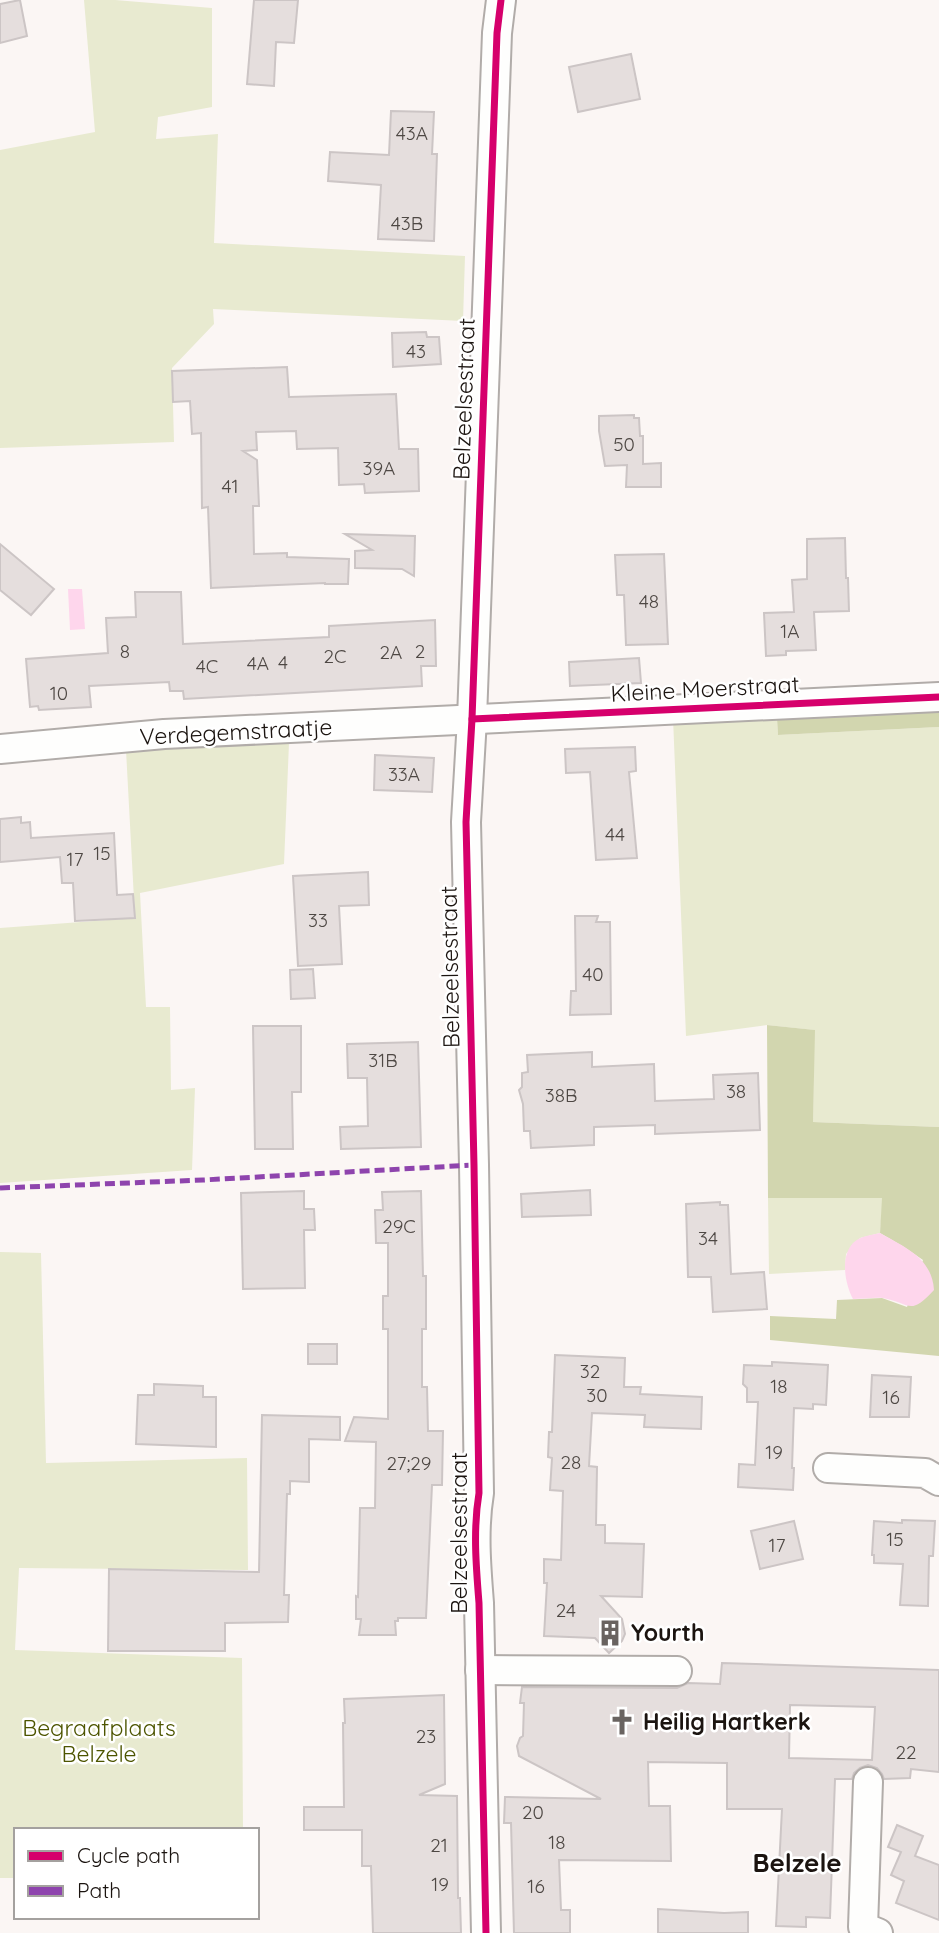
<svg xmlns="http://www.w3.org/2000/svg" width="939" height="1933" font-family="Quicksand,sans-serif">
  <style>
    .green { fill: #e8ead0 }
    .forest { fill: #d2d6af }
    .water { fill: #fed6ec }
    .building { fill: #e5dedd; stroke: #ccc5c5; stroke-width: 2; fill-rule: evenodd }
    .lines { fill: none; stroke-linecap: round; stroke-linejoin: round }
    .minor-casing { stroke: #b1aca9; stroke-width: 32 }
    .minor { stroke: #fefefd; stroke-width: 28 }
    .quiet { stroke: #8e44ad; stroke-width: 5; stroke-dasharray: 10 5; stroke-linecap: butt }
    .cycleway-casing { stroke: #fff; stroke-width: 11 }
    .cycleway { stroke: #d6006c; stroke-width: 7 }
    .labels { text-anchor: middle; stroke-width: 5; stroke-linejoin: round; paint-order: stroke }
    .number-label { font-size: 19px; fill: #4e4844 }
    .street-label { font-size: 23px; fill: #1b1410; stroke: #fff }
    .poi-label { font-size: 23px; font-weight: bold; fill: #1b1410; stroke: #fff; text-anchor: start }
    .park-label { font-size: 23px; fill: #4d5500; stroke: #fff }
    .quarter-label { font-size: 26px; font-weight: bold; fill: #1b1410; stroke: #fff }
  </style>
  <rect width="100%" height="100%" fill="#fbf6f4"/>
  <!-- green -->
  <g class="green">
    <polygon points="84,0 115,0 212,8 212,107 158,117 156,139 218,134 214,243 465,256 463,321 213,309 214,324 172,368 174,442 0,448 0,150 95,132"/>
    <polygon points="673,718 777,719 778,735 939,727 939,1127 813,1122 814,1030 767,1025 686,1036"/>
    <polygon points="289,743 284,864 140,893 146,1007 170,1007 171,1090 195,1088 192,1170 0,1183 0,928 135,918 126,750"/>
    <polygon points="883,1197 880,1233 860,1238 846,1254 845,1270 769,1274 768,1198"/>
    <polygon points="0,1252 41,1253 46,1463 247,1458 248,1570 19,1568 15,1650 242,1658 243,1830 16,1830 16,1878 0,1878"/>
  </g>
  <!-- forest -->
  <g class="forest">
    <polygon points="939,710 939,727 778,735 777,719"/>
    <polygon points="767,1025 815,1030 813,1122 939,1127 939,1356 770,1340 770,1316 836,1319 837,1300 882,1298 907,1307 923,1260 904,1247 880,1233 882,1198 768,1198"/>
  </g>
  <!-- water -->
  <g class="water">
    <polygon points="68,589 82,589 85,629 70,630"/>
    <path d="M880,1233C906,1248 932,1258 934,1290C909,1317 911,1303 883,1298C874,1297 862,1299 853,1299C845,1284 840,1257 853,1243C860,1236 871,1235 880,1233Z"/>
  </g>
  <!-- building -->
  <g class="building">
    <polygon points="20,0 27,36 0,43 0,4"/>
    <polygon points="254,0 298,0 294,43 276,42 274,86 247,84"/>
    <polygon points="631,54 640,99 578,112 569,67"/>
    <polygon points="391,111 434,112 432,154 437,154 434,241 378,239 381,185 328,181 330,152 389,155"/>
    <polygon points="426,332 427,337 439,337 441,364 393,367 392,333"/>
    <polygon points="287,367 289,397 396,394 399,449 418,449 419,491 365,493 364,484 339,485 338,448 297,449 296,431 256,432 257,450 243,451 257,460 259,506 253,506 254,554 287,553 287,557 349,559 348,584 325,584 325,583 211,588 208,507 202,508 201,433 192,434 190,401 173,402 172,371"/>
    <polygon points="634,415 634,418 639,418 640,436 643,436 643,464 661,463 661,487 626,487 627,465 605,466 599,431 599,416"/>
    <polygon points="345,534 415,536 414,576 402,569 355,568 355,551 372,550"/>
    <polygon points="845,538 846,578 848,578 849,611 814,612 816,650 786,651 786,655 766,656 764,613 794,612 792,580 807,579 807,539"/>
    <polygon points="0,544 54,589 31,615 0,590"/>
    <polygon points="664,554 668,644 626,645 624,595 617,595 615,555"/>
    <polygon points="135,592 181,592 183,644 329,637 329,626 435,620 436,666 421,666 422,686 184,699 183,691 170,691 169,682 89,686 91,707 39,710 38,706 30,707 26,659 108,653 106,618 136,617"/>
    <polygon points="639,658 641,683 570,686 569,662"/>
    <polygon points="635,747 636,771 629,772 637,858 596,860 590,772 566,773 565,749"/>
    <polygon points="375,755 434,758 432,792 374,790"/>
    <polygon points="21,817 21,823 30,822 31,838 114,833 117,895 133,894 135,918 75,921 73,883 62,883 60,857 0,862 0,819"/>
    <polygon points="368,872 369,905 339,906 342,964 298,966 293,876"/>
    <polygon points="575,916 598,916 596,922 610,922 611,1014 570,1015 571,991 576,991"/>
    <polygon points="313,969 315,998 291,999 290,970"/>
    <polygon points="253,1026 301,1026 301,1092 292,1092 293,1149 255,1149"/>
    <polygon points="418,1042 421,1147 341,1149 340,1127 368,1126 367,1078 348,1078 347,1044"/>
    <polygon points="592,1052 592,1067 654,1064 655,1101 714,1099 713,1075 758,1073 760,1130 655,1134 655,1125 594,1127 594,1145 531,1148 530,1131 524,1131 523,1104 519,1090 522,1087 522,1073 528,1072 527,1055"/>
    <polygon points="590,1190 591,1215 522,1217 521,1194"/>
    <polygon points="304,1191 304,1209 314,1209 315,1230 304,1230 305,1288 243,1289 241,1193"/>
    <polygon points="421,1191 423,1276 426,1276 426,1329 422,1329 422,1387 427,1387 428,1431 443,1431 442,1485 432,1485 426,1618 398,1618 398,1621 395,1621 396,1635 359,1635 361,1619 356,1619 356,1596 358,1597 360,1508 375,1508 376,1442 345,1441 354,1417 388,1419 388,1329 383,1329 383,1296 388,1296 388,1243 376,1243 375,1210 383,1210 382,1192"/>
    <polygon points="720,1202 720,1205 728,1205 731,1274 764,1272 767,1309 713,1312 711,1277 688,1277 686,1204"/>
    <rect x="308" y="1344" width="29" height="20"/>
    <polygon points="555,1355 625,1358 624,1387 641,1387 640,1394 702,1397 701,1429 644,1427 645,1415 592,1413 589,1466 597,1467 596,1525 605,1525 605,1543 644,1544 642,1597 601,1596 622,1619 625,1634 622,1641 609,1653 595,1638 544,1636 547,1583 544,1583 544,1559 561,1560 563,1491 550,1490 552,1458 548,1457 549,1432 552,1432"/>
    <polygon points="772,1362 828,1365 826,1405 813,1404 813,1409 794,1408 792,1468 794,1468 793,1490 738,1487 739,1464 755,1465 758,1402 747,1402 747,1388 743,1384 744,1365 772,1366"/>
    <polygon points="872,1375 911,1377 909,1417 870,1417"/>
    <polygon points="154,1384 203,1386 203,1397 216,1397 216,1447 136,1444 138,1395 154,1395"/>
    <polygon points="262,1415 340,1417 340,1440 309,1439 309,1482 290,1481 290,1494 287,1494 284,1595 289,1595 288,1622 225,1623 225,1651 108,1651 109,1569 259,1572"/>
    <polygon points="902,1520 935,1521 933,1556 929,1556 928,1606 900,1605 903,1564 874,1563 874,1555 872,1555 874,1521 902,1523"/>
    <polygon points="794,1521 803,1559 760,1569 751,1531"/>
    <path d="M722,1663L939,1670V1772L911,1769L910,1778L884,1779L882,1774L877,1768L868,1765L860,1768L854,1773L852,1779H835L830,1918L806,1917V1927L776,1926L782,1809H727V1763L648,1762L649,1806H670L671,1861L559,1860L561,1910H570V1933H514L511,1823H504L505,1797L601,1799L519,1756L517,1746L520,1738L523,1736L524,1703H520L522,1687L677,1688L688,1683L720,1684ZM790,1705L875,1707L872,1760L789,1758Z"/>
    <polygon points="444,1695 445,1784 419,1795 457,1796 458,1898 460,1898 461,1933 373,1933 371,1866 362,1866 362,1830 304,1830 304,1807 344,1807 343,1723 345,1723 344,1699"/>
    <polygon points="897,1825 923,1836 915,1856 939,1865 939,1920 896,1903 904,1881 891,1875 901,1852 888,1847"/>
    <polygon points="658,1909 724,1913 748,1912 748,1933 658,1933"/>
  </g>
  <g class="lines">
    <!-- minor casing -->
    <g class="minor-casing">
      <g id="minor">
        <polyline points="0,749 164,734 939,697"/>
        <polyline points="828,1468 925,1473 939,1481"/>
        <polyline points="480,1670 677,1671"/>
        <polyline points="868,1782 863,1927 878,1933"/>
        <path d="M486,1933L479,1603C476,1566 473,1529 479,1493L474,1165L466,822L472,719L497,33L501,0"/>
      </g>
    </g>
    <!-- minor -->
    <use href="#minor" class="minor"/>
    <!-- quiet -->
    <polyline class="quiet" points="0,1188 203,1180 474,1165"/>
    <!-- cycleway casing -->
    <g class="cycleway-casing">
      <g id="cycleway">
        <polyline points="472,719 939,697"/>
        <path d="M486,1933L479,1603C476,1566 473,1529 479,1493L474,1165L466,822L472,719L497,33L501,0"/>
      </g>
    </g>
    <!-- cycleway -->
    <use href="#cycleway" class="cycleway"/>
  </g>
  <!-- icons -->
  <defs>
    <g id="building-bare" transform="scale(2.1)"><path d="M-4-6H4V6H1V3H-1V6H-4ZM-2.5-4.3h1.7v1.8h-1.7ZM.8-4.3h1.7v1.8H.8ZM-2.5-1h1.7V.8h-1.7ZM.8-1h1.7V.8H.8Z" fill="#696360" stroke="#fff" stroke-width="2.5" paint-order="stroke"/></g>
    <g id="church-bare" transform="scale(2.1)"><path d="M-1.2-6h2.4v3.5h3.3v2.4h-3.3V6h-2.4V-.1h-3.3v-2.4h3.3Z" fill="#696360" stroke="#fff" stroke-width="2.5" paint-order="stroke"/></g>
  </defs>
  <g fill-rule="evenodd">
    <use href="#building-bare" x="610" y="1633"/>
    <use href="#church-bare" x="622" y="1722"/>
  </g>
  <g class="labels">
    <!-- number labels -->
    <g class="number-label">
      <text x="412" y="140">43A</text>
      <text x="407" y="230">43B</text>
      <text x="416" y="358">43</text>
      <text x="624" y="451">50</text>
      <text x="379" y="475">39A</text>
      <text x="230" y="493">41</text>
      <text x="649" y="608">48</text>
      <text x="790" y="638">1A</text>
      <text x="125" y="658">8</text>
      <text x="420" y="658">2</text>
      <text x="391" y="659">2A</text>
      <text x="335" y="663">2C</text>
      <text x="283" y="669">4</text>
      <text x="258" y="670">4A</text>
      <text x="207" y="673">4C</text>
      <text x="59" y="700">10</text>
      <text x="404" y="781">33A</text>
      <text x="615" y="841">44</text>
      <text x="102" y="860">15</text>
      <text x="75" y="866">17</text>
      <text x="318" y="927">33</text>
      <text x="593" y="981">40</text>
      <text x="383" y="1067">31B</text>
      <text x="736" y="1098">38</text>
      <text x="561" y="1102">38B</text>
      <text x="399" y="1233">29C</text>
      <text x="708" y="1245">34</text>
      <text x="590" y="1378">32</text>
      <text x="779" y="1393">18</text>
      <text x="597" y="1402">30</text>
      <text x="891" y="1404">16</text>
      <text x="774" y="1459">19</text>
      <text x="571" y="1469">28</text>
      <text x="409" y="1470">27;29</text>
      <text x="895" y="1546">15</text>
      <text x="777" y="1552">17</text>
      <text x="566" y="1617">24</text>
      <text x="426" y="1743">23</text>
      <text x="906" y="1759">22</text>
      <text x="533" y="1819">20</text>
      <text x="557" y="1849">18</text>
      <text x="439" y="1852">21</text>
      <text x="440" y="1891">19</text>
      <text x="536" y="1893">16</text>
    </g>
    <!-- street labels -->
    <g class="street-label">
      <text transform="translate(464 399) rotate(-88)" y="8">Belzeelsestraat</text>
      <text transform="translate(705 689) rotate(-3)" y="8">Kleine Moerstraat</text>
      <text transform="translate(236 732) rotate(-3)" y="8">Verdegemstraatje</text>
      <text transform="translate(450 967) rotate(-91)" y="8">Belzeelsestraat</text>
      <text transform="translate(459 1533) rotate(-90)" y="8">Belzeelsestraat</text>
    </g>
    <!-- poi labels -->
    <g class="poi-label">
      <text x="631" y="1641">Yourth</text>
      <text x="643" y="1730">Heilig Hartkerk</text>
    </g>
    <!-- park labels -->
    <g class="park-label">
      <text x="99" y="1736">Begraafplaats<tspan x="99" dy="26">Belzele</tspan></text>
    </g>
    <!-- quarter labels -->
    <g class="quarter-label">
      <text x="797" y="1872">Belzele</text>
    </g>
  </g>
  <!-- legend -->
  <rect x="14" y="1828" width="245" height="91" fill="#ffffff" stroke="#a4a19f" stroke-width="2"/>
  <rect x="28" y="1851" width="35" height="10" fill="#d6006c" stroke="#a4a19f" stroke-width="2"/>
  <text x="77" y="1863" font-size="21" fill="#1b1410">Cycle path</text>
  <rect x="28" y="1886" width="35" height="10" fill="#8e44ad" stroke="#a4a19f" stroke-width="2"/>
  <text x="77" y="1898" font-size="21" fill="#1b1410">Path</text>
</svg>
